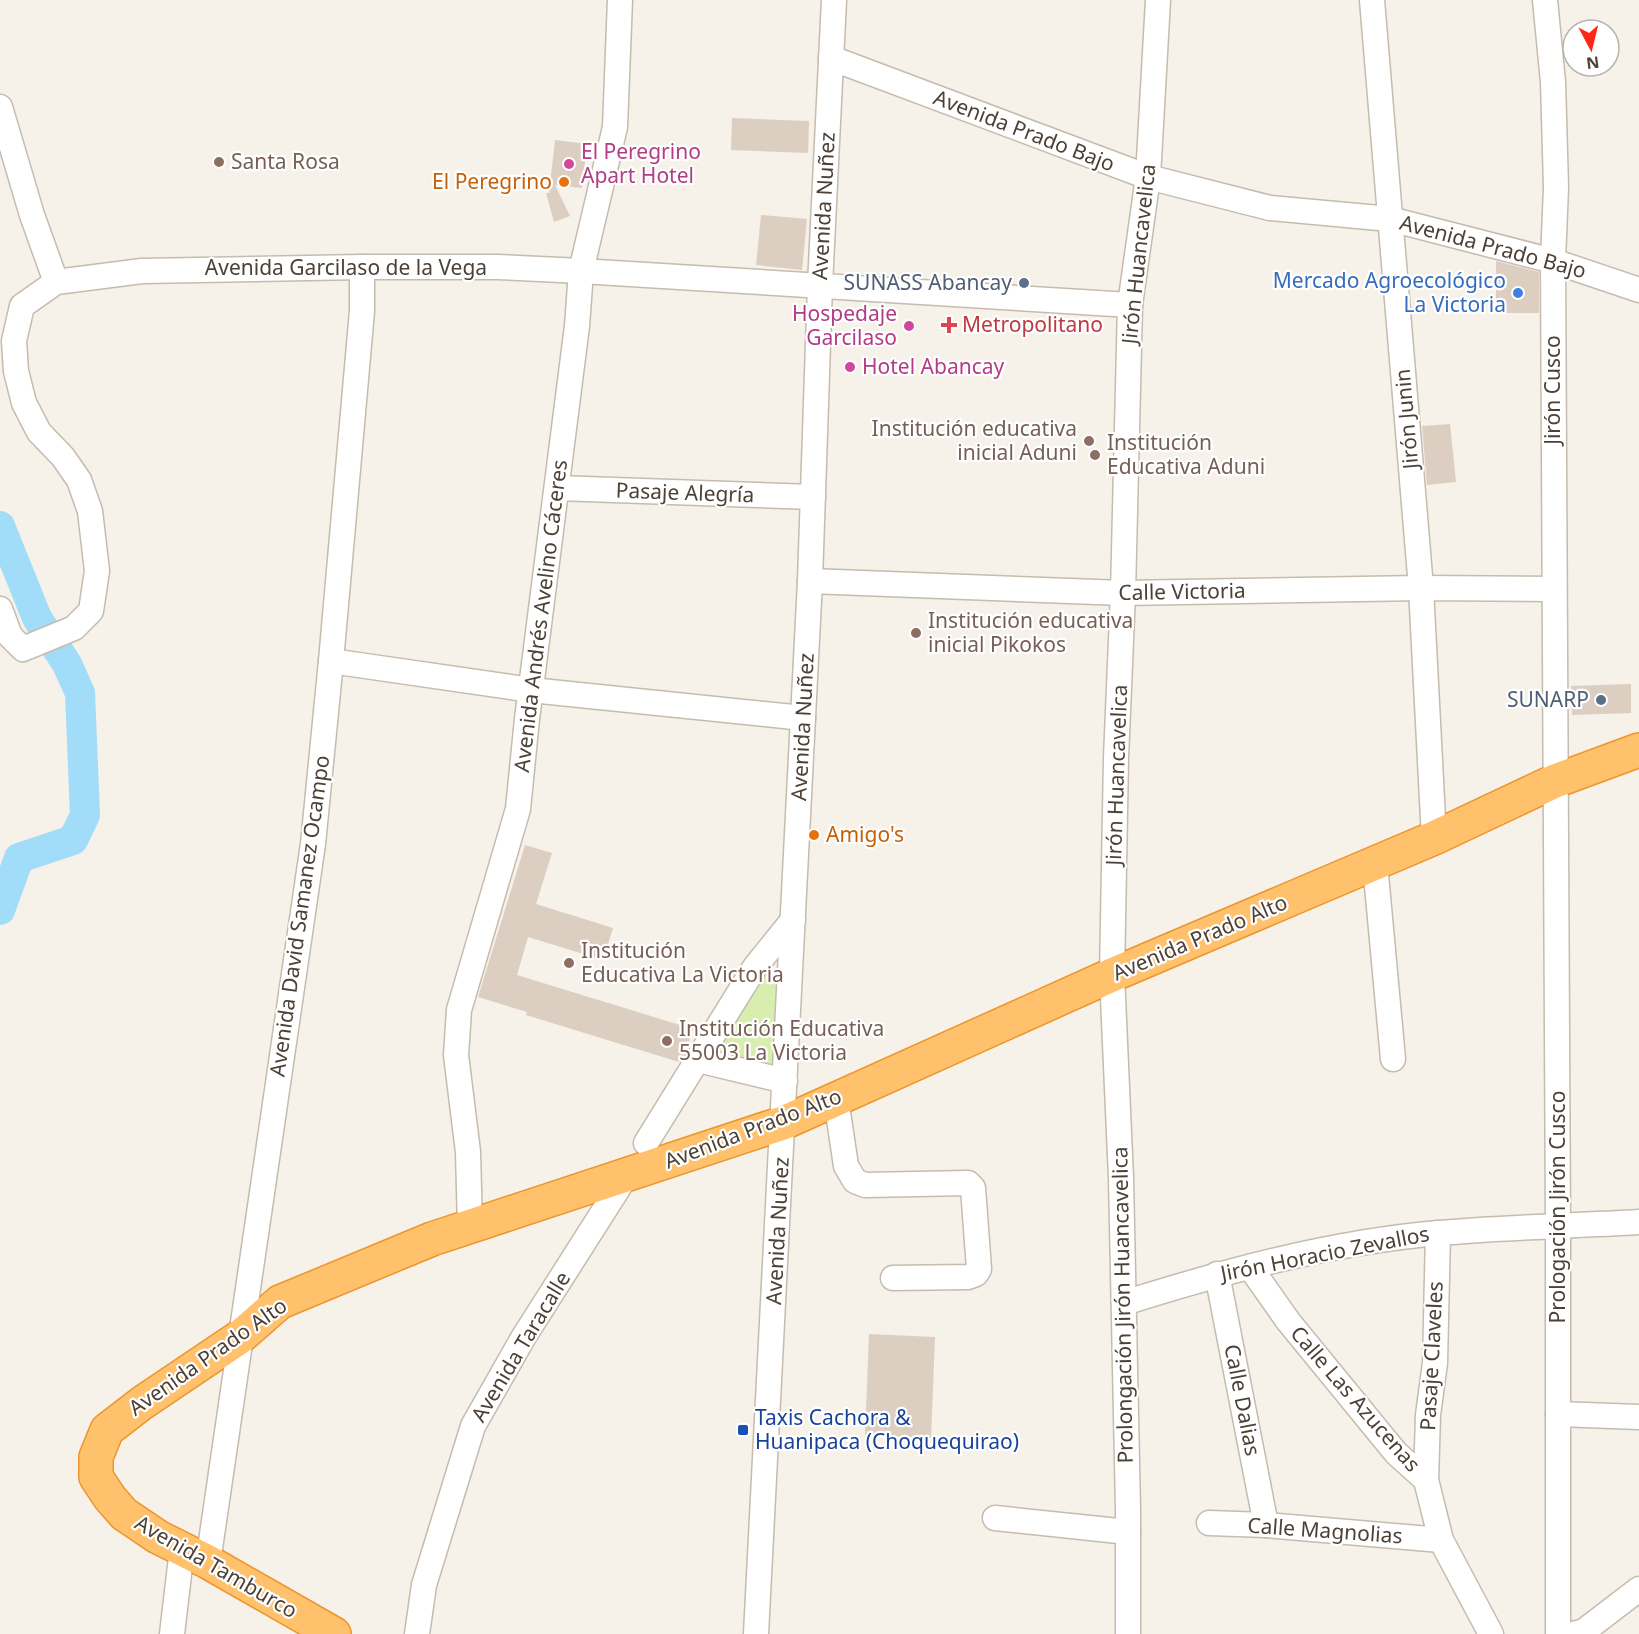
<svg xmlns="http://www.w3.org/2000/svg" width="1639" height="1634" font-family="'Noto Sans',sans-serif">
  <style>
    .green { fill: #d7eeaf }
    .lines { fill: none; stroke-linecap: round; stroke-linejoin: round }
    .river { stroke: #a1dcf8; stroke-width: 30 }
    .building { fill: #dccfc1 }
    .minor-casing { stroke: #c6bbae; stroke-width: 27 }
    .highway-casing { stroke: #ed952c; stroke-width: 36 }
    .minor { stroke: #fff; stroke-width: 24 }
    .highway { stroke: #ffc16c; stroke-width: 33 }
    .education-dot { fill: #8d6e63; stroke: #fff; stroke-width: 2 }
    .hotel-dot { fill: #d1479c; stroke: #fff; stroke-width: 2 }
    .food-dot { fill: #e8710a; stroke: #fff; stroke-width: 2 }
    .service-dot { fill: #5c6f8a; stroke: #fff; stroke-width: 2 }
    .shop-dot { fill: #3f7fe0; stroke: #fff; stroke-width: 2 }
    .health-dot { fill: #e0444e; stroke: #fff; stroke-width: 2 }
    .transit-dot { fill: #1a4fb4; stroke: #fff; stroke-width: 2 }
    .labels { text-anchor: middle; stroke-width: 4.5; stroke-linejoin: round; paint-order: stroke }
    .street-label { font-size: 21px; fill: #4b4137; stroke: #fff }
    .hotel-label { font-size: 21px; fill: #b23c85; stroke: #fff; text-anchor: start }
    .education-label { font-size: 21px; fill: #785e54; stroke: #fff; text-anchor: start }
    .food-label { font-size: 21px; fill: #c56008; stroke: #fff; text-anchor: end }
    .shop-label { font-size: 21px; fill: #366cbe; stroke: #fff; text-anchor: end }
    .service-label { font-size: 21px; fill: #4e5e75; stroke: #fff; text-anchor: end }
    .health-label { font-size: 21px; fill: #be3a42; stroke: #fff; text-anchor: start }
    .transit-label { font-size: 21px; fill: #164399; stroke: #fff; text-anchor: start }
  </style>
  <rect width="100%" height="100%" fill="#f6f1e9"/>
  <!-- green -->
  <polygon class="green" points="759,974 779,981 782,1072 707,1056"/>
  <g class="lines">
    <!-- river -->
    <polyline class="river" points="0,526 37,618 67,664 80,693 85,815 73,840 19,858 0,910"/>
  </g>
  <!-- building -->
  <g class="building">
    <polygon points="732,118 809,121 808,153 731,150"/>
    <polygon points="555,140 587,144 582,188 555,185 570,216 554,222 546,193 549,193"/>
    <polygon points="761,215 807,219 802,270 756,265"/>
    <polygon points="1496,261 1539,272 1539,313 1496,313"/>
    <polygon points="1450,424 1456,482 1427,485 1422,426"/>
    <polygon points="1631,684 1631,713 1572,715 1571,686"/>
    <polygon points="525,845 552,853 536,904 613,928 603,960 528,937 517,975 693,1029 686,1051 679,1062 526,1015 527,1012 478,997"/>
    <polygon points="869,1334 935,1337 931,1438 865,1435"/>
  </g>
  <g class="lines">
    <!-- minor casing -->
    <g class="minor-casing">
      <g id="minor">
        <polyline points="1372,0 1421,588 1434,838"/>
        <polyline points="1545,0 1553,82 1556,187 1553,261 1558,1227 1558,1634"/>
        <polyline points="831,58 1148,177 1270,208 1390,219 1553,261 1639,290"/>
        <polyline points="0,107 32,215 56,282"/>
        <polyline points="557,488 813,497"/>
        <polyline points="810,581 1123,593 1421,588 1553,589"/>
        <polyline points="0,609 10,636 23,649 74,628 91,611 97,571 90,511 79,480 63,457 39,432 24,403 16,371 14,341 22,306 56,282 142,271 362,267 498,267 581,271 1130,305"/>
        <polyline points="331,661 531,690 803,718"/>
        <polyline points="1375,864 1393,1059"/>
        <polyline points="698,1060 785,1081"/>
        <polyline points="836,1099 846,1166 855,1181 865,1185 968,1183 973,1188 979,1269 976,1274 968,1277 893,1278"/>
        <polyline points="646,1143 755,967 793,920"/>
        <polyline points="470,1227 468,1152 456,1055 459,1010 518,809 527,719 577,326 581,271 615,127 620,0"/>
        <polyline points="1250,1267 1288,1321 1396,1453 1426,1480 1441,1540 1491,1634"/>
        <polyline points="1217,1274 1266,1525"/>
        <path d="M1124,1303C1226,1271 1332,1242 1439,1233C1505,1227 1572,1226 1639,1222"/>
        <polyline points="1558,1414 1639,1417"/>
        <polyline points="1426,1480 1428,1415 1435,1363 1438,1233"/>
        <polyline points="995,1518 1128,1532"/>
        <polyline points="1209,1523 1266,1525 1441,1540"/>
        <polyline points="208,1562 313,844 331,661 362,311 362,267"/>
        <polyline points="172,1634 182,1549"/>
        <polyline points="417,1634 424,1585 473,1426 523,1338 626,1176"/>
        <polyline points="756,1634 810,581 820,285 834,0"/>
        <polyline points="1128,1634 1128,1509 1121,1178 1112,975 1116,758 1123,593 1130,305 1148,177 1158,0"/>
        <polyline points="1573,1634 1584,1631 1639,1589"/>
      </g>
    </g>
    <!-- highway casing -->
    <g class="highway-casing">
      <polyline id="highway" points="334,1634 208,1562 158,1537 124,1514 110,1498 96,1477 96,1457 107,1430 142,1403 240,1337 280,1302 432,1239 783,1123 1112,975 1434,838 1555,781 1639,750"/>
    </g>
    <!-- minor -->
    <use href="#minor" class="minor"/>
    <!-- highway -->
    <use href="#highway" class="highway"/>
  </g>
  <!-- markers -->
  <g class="education-dot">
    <circle cx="219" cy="162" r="6"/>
    <circle cx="1089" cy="441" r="6"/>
    <circle cx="1095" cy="455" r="6"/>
    <circle cx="916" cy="633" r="6"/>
    <circle cx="569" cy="963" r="6"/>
    <circle cx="667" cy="1041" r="6"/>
  </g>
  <g class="hotel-dot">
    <circle cx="569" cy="164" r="6"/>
    <circle cx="909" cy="326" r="6"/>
    <circle cx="850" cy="367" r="6"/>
  </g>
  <g class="food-dot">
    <circle cx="564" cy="182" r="6"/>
    <circle cx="814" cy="835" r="6"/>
  </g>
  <g class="service-dot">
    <circle cx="1024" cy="283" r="6"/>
    <circle cx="1601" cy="700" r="6"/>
  </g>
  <circle class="shop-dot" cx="1518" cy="293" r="6"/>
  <path class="health-dot" d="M946 316h6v6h6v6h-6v6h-6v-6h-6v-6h6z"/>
  <rect class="transit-dot" x="737" y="1424" width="12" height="12" rx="3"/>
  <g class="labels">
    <!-- street labels -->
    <g class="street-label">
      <text transform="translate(1024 131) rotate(21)" y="7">Avenida Prado Bajo</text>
      <text transform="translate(824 206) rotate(-87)" y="7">Avenida Nuñez</text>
      <text transform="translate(1493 247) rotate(15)" y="7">Avenida Prado Bajo</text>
      <text transform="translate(1139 254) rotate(-84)" y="7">Jirón Huancavelica</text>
      <text x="346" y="275">Avenida Garcilaso de la Vega</text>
      <text transform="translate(1553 390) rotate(-90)" y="7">Jirón Cusco</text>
      <text transform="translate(1407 419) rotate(-95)" y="7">Jirón Junin</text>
      <text transform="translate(685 493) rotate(2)" y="7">Pasaje Alegría</text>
      <text transform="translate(1182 592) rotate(-1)" y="7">Calle Victoria</text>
      <text transform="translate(541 616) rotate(-83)" y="7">Avenida Andrés Avelino Cáceres</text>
      <text transform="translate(803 727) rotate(-87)" y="7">Avenida Nuñez</text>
      <text transform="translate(1117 775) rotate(-88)" y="7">Jirón Huancavelica</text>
      <text transform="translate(300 916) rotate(-82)" y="7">Avenida David Samanez Ocampo</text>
      <text transform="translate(1200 938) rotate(-23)" y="7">Avenida Prado Alto</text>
      <text transform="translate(753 1129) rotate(-21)" y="7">Avenida Prado Alto</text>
      <text transform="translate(1558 1207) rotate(-90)" y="7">Prologación Jirón Cusco</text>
      <text transform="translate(778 1231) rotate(-87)" y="7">Avenida Nuñez</text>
      <text transform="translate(1325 1254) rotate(-11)" y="7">Jirón Horacio Zevallos</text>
      <text transform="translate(1123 1305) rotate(-91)" y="7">Prolongación Jirón Huancavelica</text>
      <text transform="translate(521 1347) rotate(-59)" y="7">Avenida Taracalle</text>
      <text transform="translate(1432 1356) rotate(-87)" y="7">Pasaje Claveles</text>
      <text transform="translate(208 1357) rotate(-35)" y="7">Avenida Prado Alto</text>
      <text transform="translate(1355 1399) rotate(49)" y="7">Calle Las Azucenas</text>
      <text transform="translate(1242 1400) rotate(79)" y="7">Calle Dalias</text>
      <text transform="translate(1325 1531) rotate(4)" y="7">Calle Magnolias</text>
      <text transform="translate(216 1567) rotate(30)" y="7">Avenida Tamburco</text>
    </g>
    <!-- hotel labels -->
    <g class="hotel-label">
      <text x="581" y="159">El Peregrino<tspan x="581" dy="24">Apart Hotel</tspan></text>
      <text x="897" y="321" text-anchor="end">Hospedaje<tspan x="897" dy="24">Garcilaso</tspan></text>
      <text x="862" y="374">Hotel Abancay</text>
    </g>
    <!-- education labels -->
    <g class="education-label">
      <text x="231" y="169">Santa Rosa</text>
      <text x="1077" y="436" text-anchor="end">Institución educativa<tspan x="1077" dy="24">inicial Aduni</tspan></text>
      <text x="1107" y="450">Institución<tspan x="1107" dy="24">Educativa Aduni</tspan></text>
      <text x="928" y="628">Institución educativa<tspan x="928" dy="24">inicial Pikokos</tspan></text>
      <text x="581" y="958">Institución<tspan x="581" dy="24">Educativa La Victoria</tspan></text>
      <text x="679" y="1036">Institución Educativa<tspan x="679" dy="24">55003 La Victoria</tspan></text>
    </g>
    <!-- food labels -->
    <g class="food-label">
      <text x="552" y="189">El Peregrino</text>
      <text x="826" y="842" text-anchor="start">Amigo's</text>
    </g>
    <!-- shop labels -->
    <g class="shop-label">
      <text x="1506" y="288">Mercado Agroecológico<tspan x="1506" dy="24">La Victoria</tspan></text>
    </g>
    <!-- service labels -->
    <g class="service-label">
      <text x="1012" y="290">SUNASS Abancay</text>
      <text x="1589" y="707">SUNARP</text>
    </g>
    <!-- health labels -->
    <g class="health-label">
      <text x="962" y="332">Metropolitano</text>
    </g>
    <!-- transit labels -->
    <g class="transit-label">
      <text x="755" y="1425">Taxis Cachora &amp;<tspan x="755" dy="24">Huanipaca (Choquequirao)</tspan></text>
    </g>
  </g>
  <!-- north arrow -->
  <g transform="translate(1591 48) rotate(173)"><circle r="28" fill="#ffffff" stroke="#b7b3af" stroke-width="1.5"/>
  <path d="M0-4.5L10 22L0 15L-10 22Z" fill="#ff2618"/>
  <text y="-9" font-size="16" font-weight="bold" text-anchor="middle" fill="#4b4137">N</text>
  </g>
</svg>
